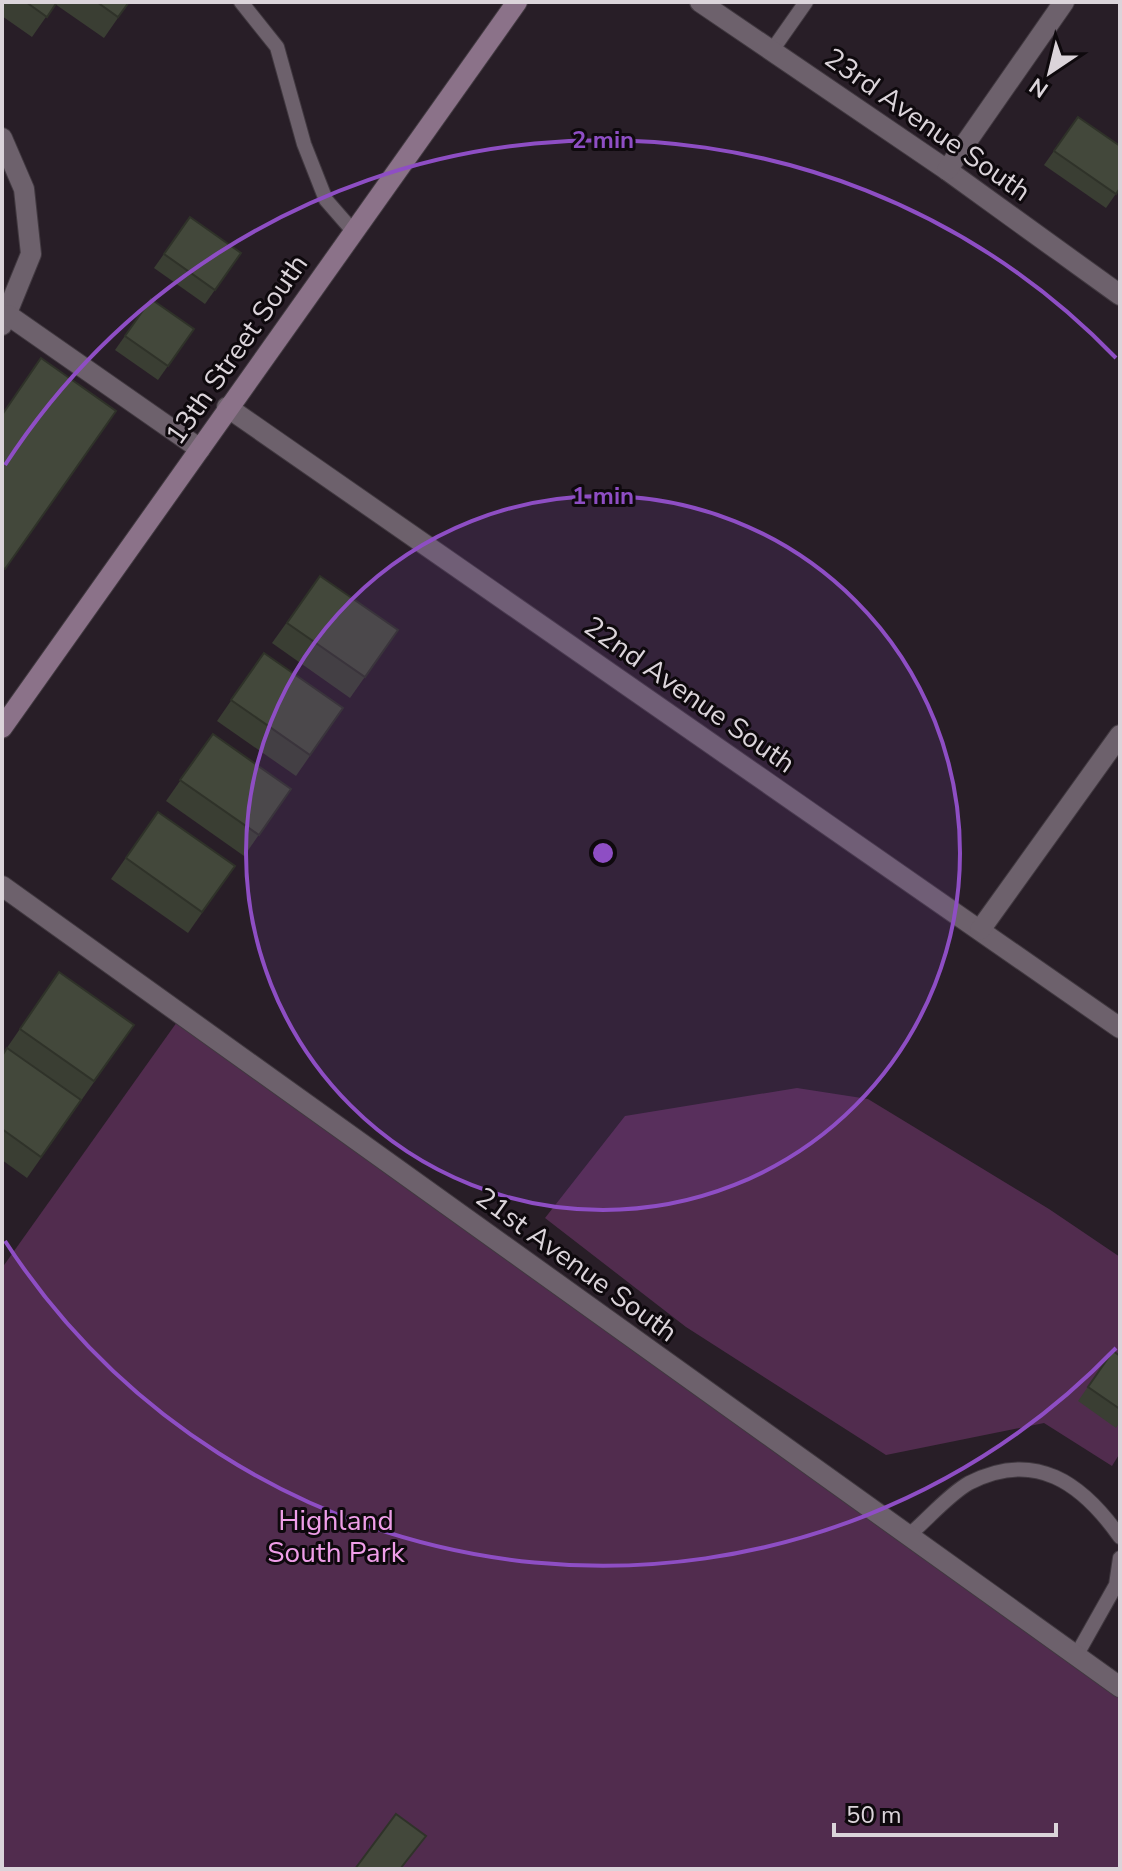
<svg xmlns="http://www.w3.org/2000/svg" width="1122" height="1871" font-family="'Nunito Sans',sans-serif">
  <style>
    .green { fill: #512c4e }
    .lines { fill: none; stroke-linecap: round; stroke-linejoin: round }
    .lane-casing { stroke: #413940; stroke-width: 16 }
    .street-casing { stroke: #413940; stroke-width: 22 }
    .secondary-casing { stroke: #413940; stroke-width: 22 }
    .lane { stroke: #6d616c; stroke-width: 14 }
    .street { stroke: #6d616c; stroke-width: 20 }
    .secondary { stroke: #8b7289; stroke-width: 20 }
    .wall { fill: #3a3e33 }
    .building { fill: #43483b; stroke: #2f3229; stroke-width: 2 }
    .ring { fill: none; stroke: #8e4ec4; stroke-width: 4 }
    .labels { text-anchor: middle; stroke-width: 6; stroke-linejoin: round; paint-order: stroke }
    .street-label { font-size: 28px; fill: #dbd4da; stroke: #0e090d }
    .park-label { font-size: 28px; fill: #ef9ee8; stroke: #0e090d }
    .centre { fill: #8e4ec4; stroke: #0e090d; stroke-width: 4 }
    .ring-label { font-size: 24px; text-anchor: middle; font-weight: bold; fill: #8e4ec4; stroke: #0e090d; stroke-width: 6; stroke-linejoin: round; paint-order: stroke }
  </style>
  <rect width="100%" height="100%" fill="#281e27"/>
  <!-- green -->
  <g class="green">
    <polygon points="182,1015 1120,1691 1120,1869 2,1869 2,1268"/>
    <polygon points="797,1088 868,1099 1049,1209 1120,1257 1120,1453 1112,1466 1044,1423 886,1455 686,1327 545,1218 625,1116"/>
  </g>
  <g class="lines">
    <!-- lane casing -->
    <g class="lane-casing">
      <g id="lane">
        <polyline points="241,2 277,47 304,144 326,200 353,231"/>
        <polyline points="773,49 806,2"/>
        <path d="M908,1536C927,1520 948,1495 969,1483C1035,1449 1082,1483 1120,1537"/>
        <polyline points="1076,1656 1116,1585 1120,1558"/>
      </g>
    </g>
    <!-- street casing -->
    <g class="street-casing">
      <g id="street">
        <polyline points="700,2 947,170 1120,295"/>
        <polyline points="2,138 24,189 31,254 2,325"/>
        <polyline points="947,170 1064,2"/>
        <polyline points="8,315 200,449"/>
        <polyline points="227,407 1120,1028"/>
        <polyline points="2,886 1120,1687"/>
        <polyline points="980,930 1120,735"/>
      </g>
    </g>
    <!-- secondary casing -->
    <g class="secondary-casing">
      <polyline id="secondary" points="2,728 517,2"/>
    </g>
    <!-- lane -->
    <use href="#lane" class="lane"/>
    <!-- street -->
    <use href="#street" class="street"/>
    <!-- secondary -->
    <use href="#secondary" class="secondary"/>
  </g>
  <!-- wall -->
  <g class="wall">
    <polygon points="5,2 129,2 104,38 55,4 32,37 2,16 2,6"/>
    <polygon points="1078,117 1120,188 1106,208 1044,165"/>
    <polygon points="190,217 241,253 205,304 154,268"/>
    <polygon points="151,299 194,329 158,380 115,350"/>
    <polygon points="320,576 398,630 350,698 272,643"/>
    <polygon points="264,653 343,708 296,776 217,721"/>
    <polygon points="213,734 291,789 244,856 166,801"/>
    <polygon points="158,812 235,866 188,933 111,879"/>
    <polygon points="59,972 134,1025 27,1178 2,1160 2,1055"/>
    <polygon points="1113,1351 1120,1356 1120,1422 1116,1428 1078,1401"/>
  </g>
  <!-- building -->
  <g class="building">
    <polygon points="26,2 57,2 47,17"/>
    <polygon points="97,2 129,2 118,17"/>
    <polygon points="1078,117 1120,146 1120,188 1116,194 1054,151"/>
    <polygon points="190,217 241,253 215,290 164,254"/>
    <polygon points="151,299 194,329 168,366 125,336"/>
    <polygon points="41,358 116,411 5,569 2,567 2,415"/>
    <polygon points="320,576 398,630 365,677 287,623"/>
    <polygon points="264,653 343,708 310,755 231,700"/>
    <polygon points="213,734 291,789 259,835 180,780"/>
    <polygon points="158,812 235,866 202,912 126,858"/>
    <polygon points="59,972 134,1025 94,1081 20,1029"/>
    <polygon points="7,1048 81,1100 41,1157 2,1129 2,1056"/>
    <polygon points="1113,1351 1120,1356 1120,1409 1088,1387"/>
    <polygon points="396,1814 426,1836 400,1869 355,1869"/>
  </g>
  <!-- distance rings -->
  <circle cx="603" cy="853" r="357" fill="#8e4ec4" fill-opacity=".12"/>
  <g class="ring">
    <circle cx="603" cy="853" r="357"/>
    <path d="M1116 1348A713 713 0 0 1 5 1241M5 465A713 713 0 0 1 1116 358"/>
  </g>
  <g class="labels">
    <!-- street labels -->
    <g class="street-label">
      <text transform="translate(928 124) rotate(35)" y="10">23rd Avenue South</text>
      <text transform="translate(236 349) rotate(-55)" y="10">13th Street South</text>
      <text transform="translate(690 694) rotate(35)" y="10">22nd Avenue South</text>
      <text transform="translate(577 1264) rotate(36)" y="10">21st Avenue South</text>
    </g>
    <!-- park labels -->
    <g class="park-label">
      <text x="336" y="1530">Highland<tspan x="336" dy="32">South Park</tspan></text>
    </g>
  </g>
  <circle cx="603" cy="853" r="12" class="centre"/>
  <g class="ring-label">
    <text x="603" y="148">2 min</text>
    <text x="603" y="504">1 min</text>
  </g>
  <!-- border -->
  <rect width="1122" height="1871" fill="none" stroke="#dbd4da" stroke-width="8"/>
  <!-- north arrow -->
  <g transform="translate(1050 72) rotate(215)" stroke="#0e090d" stroke-width="6" paint-order="stroke">
  <path d="M0-6L14 30L0 20L-14 30Z" fill="#dbd4da"/>
  <text y="-12" font-size="22" font-weight="bold" text-anchor="middle" fill="#dbd4da">N</text>
  </g>
  <!-- scale -->
  <path d="M834 1823v12h222v-12" fill="none" stroke="#dbd4da" stroke-width="4"/>
  <text x="846" y="1823" font-size="24" fill="#dbd4da" stroke="#0e090d" stroke-width="6" paint-order="stroke">50 m</text>
</svg>
